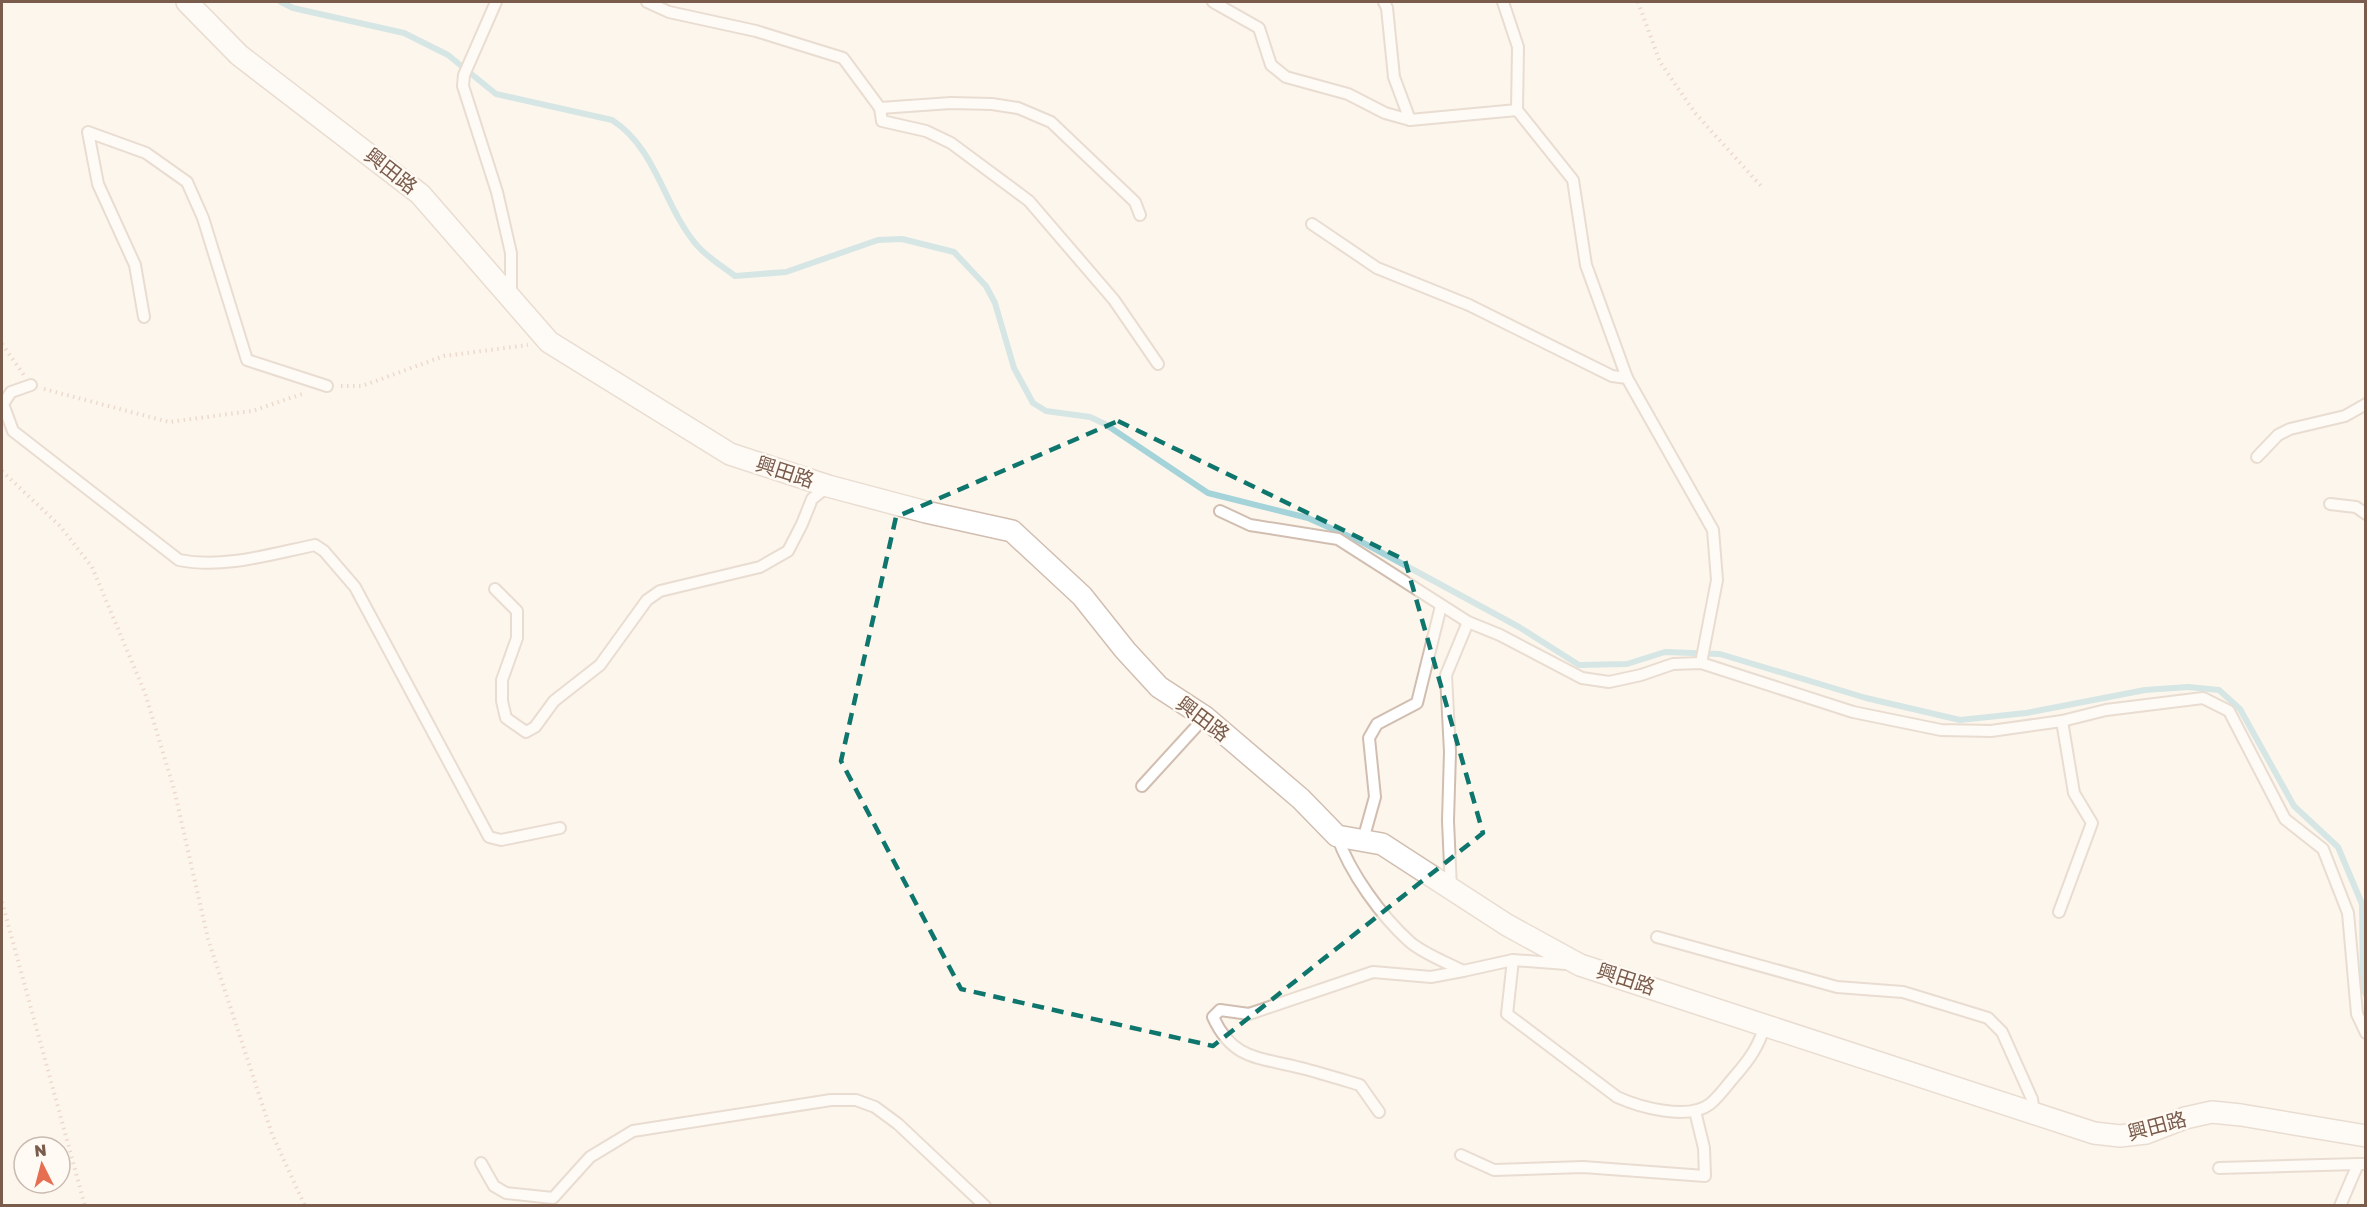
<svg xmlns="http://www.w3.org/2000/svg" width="2367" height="1207" font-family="'Golos Text','Noto Sans TC',sans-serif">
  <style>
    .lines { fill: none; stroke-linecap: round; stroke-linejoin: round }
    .stream { stroke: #a5d3da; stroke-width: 6 }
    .lane-casing { stroke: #d1beb0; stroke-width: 14 }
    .street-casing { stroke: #d1beb0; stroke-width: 24 }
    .path { stroke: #d9b8a5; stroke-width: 4; stroke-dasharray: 1.5 4.5; stroke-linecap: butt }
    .lane { stroke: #fff; stroke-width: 10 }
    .street { stroke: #fff; stroke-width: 21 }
    .marked { fill: none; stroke: #0f766e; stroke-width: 4.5; stroke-dasharray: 12 8; stroke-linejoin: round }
    .labels { text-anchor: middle; stroke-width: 5; stroke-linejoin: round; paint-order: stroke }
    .street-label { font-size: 20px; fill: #7a5c4d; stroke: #fffaf3 }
  </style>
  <rect width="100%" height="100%" fill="#fdf6ec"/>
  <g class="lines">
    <!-- stream -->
    <path class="stream" d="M281,2L293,8L404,33L448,55L496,94L612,120C656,148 663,204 695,243C705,256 722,266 735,276L786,272L878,240L902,239L954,252L986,286L995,303L1014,368L1033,403L1046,411L1090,417L1105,424L1208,493L1308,518L1362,542L1519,627L1579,665L1627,664L1665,652L1720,654L1866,698L1960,720L2026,713L2145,690L2188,687L2219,690L2240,709L2294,806L2338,847L2362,904L2363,987L2366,995"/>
    <!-- lane casing -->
    <g class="lane-casing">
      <g id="lane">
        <polyline points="496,2 464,75 463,86 497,192 511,253 511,297"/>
        <polyline points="647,2 669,12 756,31 843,58 880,108 951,103 992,104 1018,108 1051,122 1135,202 1140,215"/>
        <polyline points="1213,2 1259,28 1271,65 1286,77 1348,94 1385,113 1410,120 1394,77 1387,8 1384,2"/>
        <polyline points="880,108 882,121 926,131 951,143 1029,201 1114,300 1158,364"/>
        <polyline points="1410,120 1517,110 1518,47 1503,2"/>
        <polyline points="1312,224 1377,268 1469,305 1612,376 1627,378 1586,265 1573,180 1517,110"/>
        <polyline points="144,317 135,265 98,184 88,132 146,153 187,182 203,218 247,360 327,386"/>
        <polyline points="1627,378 1713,530 1717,580 1701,663"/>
        <path d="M31,385L11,392L3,404L13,431L179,560C224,569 271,554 315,545L324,551L355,587L489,837L501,840L560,828"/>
        <polyline points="2257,457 2278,435 2290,429 2345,416 2366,404"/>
        <polyline points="2330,504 2356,507 2366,514"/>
        <polyline points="1220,511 1250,525 1338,539 1468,622"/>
        <polyline points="495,589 517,611 517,638 502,680 502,701 506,718 526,732 535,727 554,701 600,665 647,600 660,591 760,567 788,551 802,524 812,499 828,486"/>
        <polyline points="1142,786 1205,717"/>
        <path d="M1337,836C1350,873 1381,916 1410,942C1424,954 1446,962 1463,971L1431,977L1373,972L1249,1014L1220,1010L1213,1017C1233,1061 1260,1057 1301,1068C1321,1073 1340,1079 1360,1085L1379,1112"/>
        <polyline points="1363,840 1375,797 1369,738 1377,724 1417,703 1441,606"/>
        <polyline points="1451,888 1448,821 1450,752 1446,675 1468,622 1500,635 1582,678 1609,682 1641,675 1673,664 1701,663 1853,712 1941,730 1991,731 2062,721 2106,710 2203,698 2229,711 2285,819 2323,849 2348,913 2357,1014 2366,1033"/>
        <polyline points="2059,912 2092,823 2074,793 2062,721"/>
        <polyline points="1657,937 1837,987 1903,992 1988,1018 2002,1032 2032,1099 2034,1113"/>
        <path d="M1513,960L1507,1014L1617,1097C1639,1107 1688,1121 1710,1104C1719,1097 1727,1085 1735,1076C1749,1060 1759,1046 1765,1025"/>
        <polyline points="1463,971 1513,960 1566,964"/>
        <polyline points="1461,1155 1494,1170 1583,1167 1705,1176 1704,1148 1695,1111"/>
        <polyline points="481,1163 494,1186 506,1193 553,1198 590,1157 633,1131 831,1100 856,1100 875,1107 898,1124 985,1206"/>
        <polyline points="2219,1168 2358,1164"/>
        <polyline points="2340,1206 2358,1164 2366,1164"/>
      </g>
    </g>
    <!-- street casing -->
    <g class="street-casing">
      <polyline id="street" points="187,2 239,55 420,194 549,342 730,454 828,486 926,512 1012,531 1082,596 1125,650 1159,687 1205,717 1301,799 1337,836 1382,844 1507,925 1580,965 2094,1133 2120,1136 2146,1133 2185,1118 2212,1112 2241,1115 2366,1136"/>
    </g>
    <!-- path -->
    <g class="path">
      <polyline points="1638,2 1660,62 1695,113 1761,186"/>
      <polyline points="2,344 24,375"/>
      <polyline points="341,386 362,386 444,356 528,345"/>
      <polyline points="44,389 169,422 252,411 305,393"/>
      <polyline points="2,471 60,526 92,567 145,693 174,789 208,939 272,1134 305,1206"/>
      <polyline points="2,902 85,1206"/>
    </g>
    <!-- lane -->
    <use href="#lane" class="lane"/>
    <!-- street -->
    <use href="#street" class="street"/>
  </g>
  <!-- marked area -->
  <path d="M0 0H2367V1207H0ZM1118,421L1405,560L1483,833L1213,1046L961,989L841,761L896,517Z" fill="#fdf6ec" fill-opacity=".55" fill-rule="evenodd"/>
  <path class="marked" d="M1118,421L1405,560L1483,833L1213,1046L961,989L841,761L896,517Z"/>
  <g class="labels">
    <!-- street labels -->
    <g class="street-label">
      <text transform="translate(391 171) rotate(38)" y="7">興田路</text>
      <text transform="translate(785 472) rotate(18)" y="7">興田路</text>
      <text transform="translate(1203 719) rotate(37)" y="7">興田路</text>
      <text transform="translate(1626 979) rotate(18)" y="7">興田路</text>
      <text transform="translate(2157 1126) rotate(-15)" y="7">興田路</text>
    </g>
  </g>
  <!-- border -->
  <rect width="2367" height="1207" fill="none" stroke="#7a5c4d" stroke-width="6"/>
  <!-- north arrow -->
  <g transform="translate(42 1165) rotate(354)"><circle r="28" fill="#fffaf3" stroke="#cabbb1" stroke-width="1.5"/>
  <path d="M0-4.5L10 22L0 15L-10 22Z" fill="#e76f51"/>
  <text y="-9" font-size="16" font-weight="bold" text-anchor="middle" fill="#7a5c4d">N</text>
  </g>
</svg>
